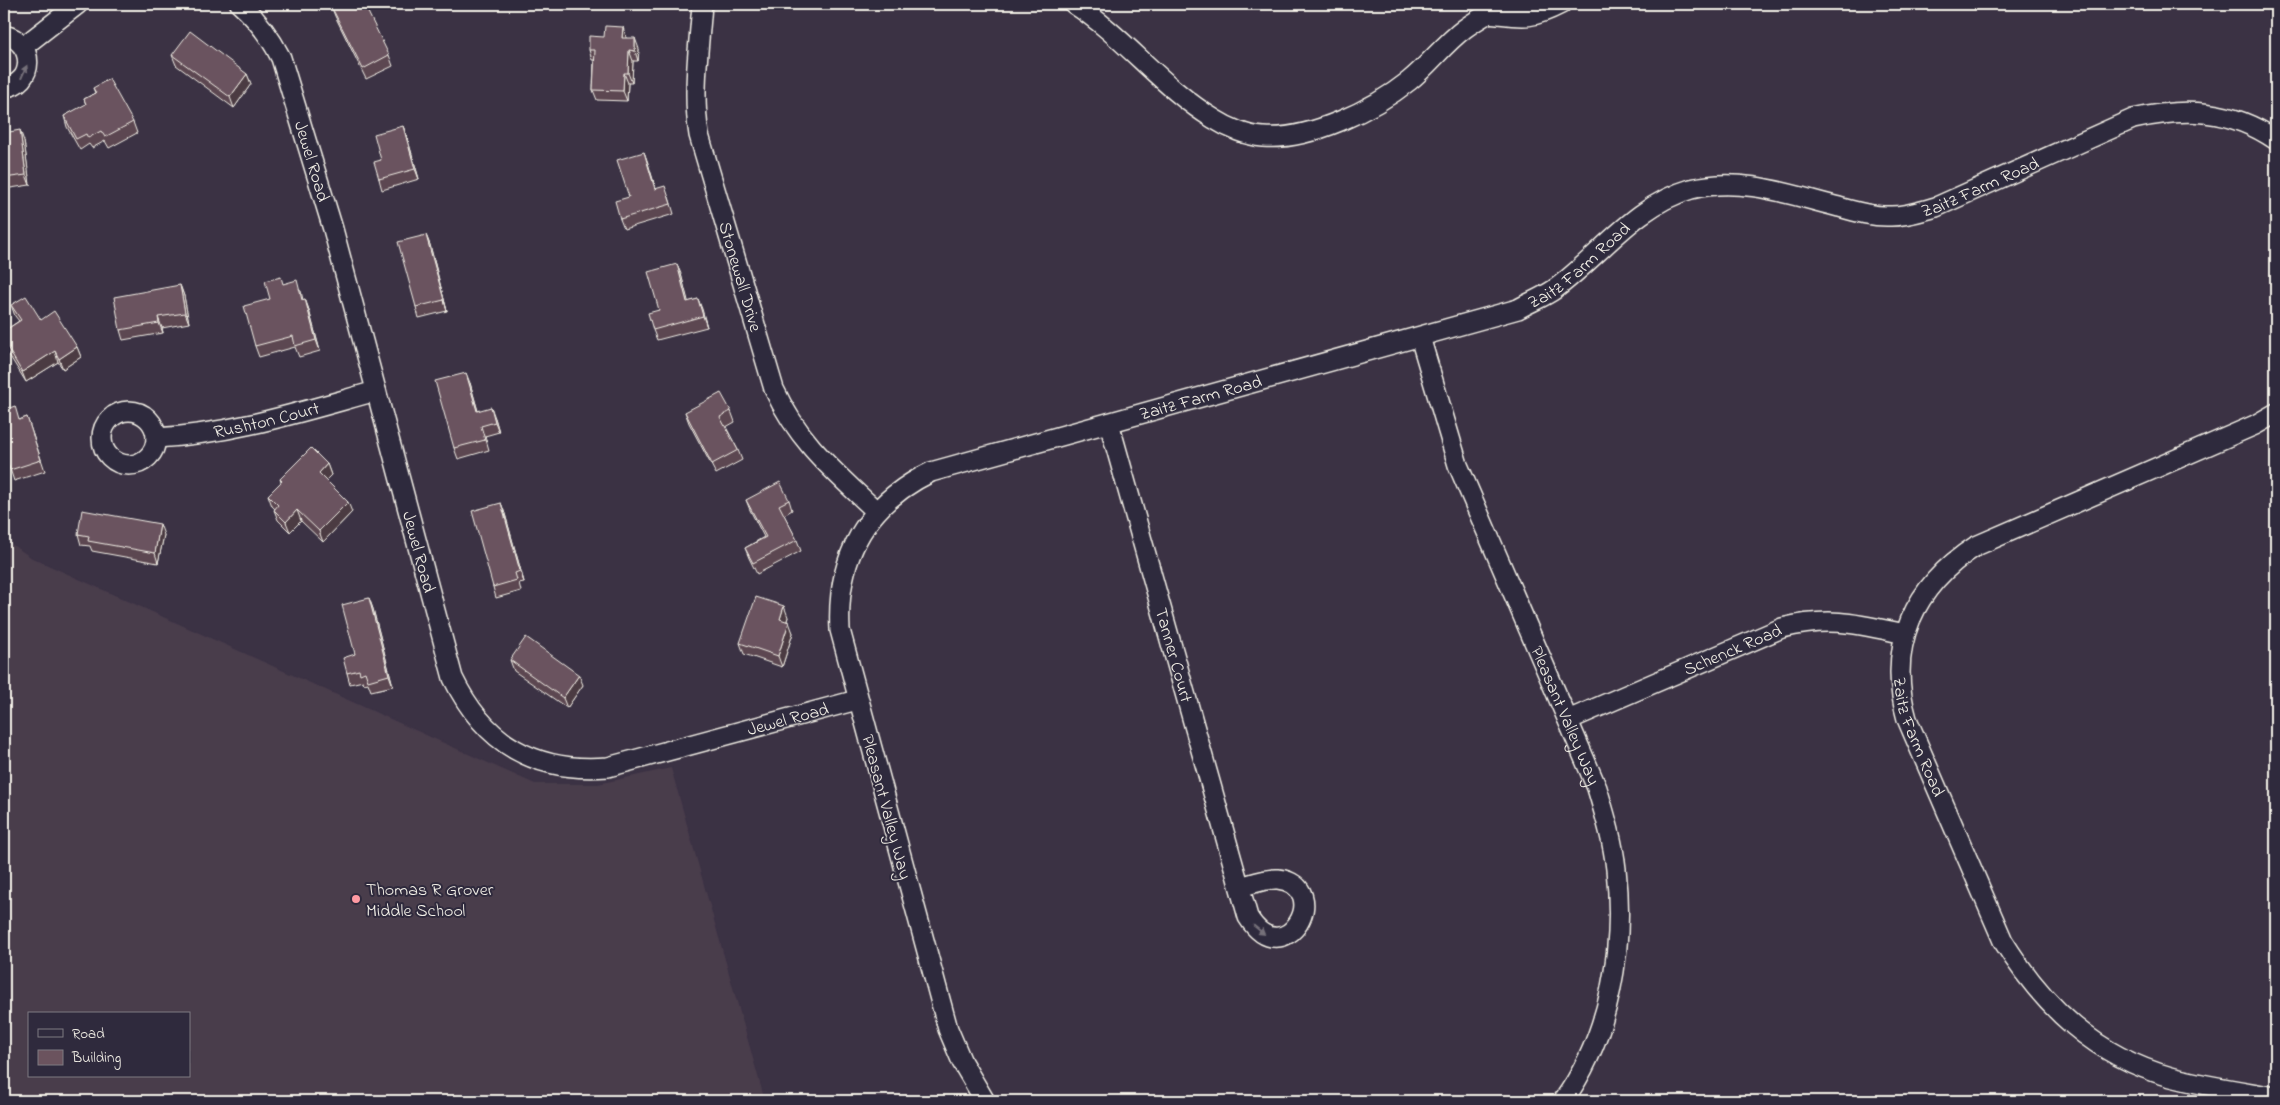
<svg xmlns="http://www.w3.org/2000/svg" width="2280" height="1105" font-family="'Indie Flower',sans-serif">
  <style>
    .built { fill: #493c4c; fill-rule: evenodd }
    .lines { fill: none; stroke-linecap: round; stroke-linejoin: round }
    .minor-casing { stroke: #f4f1e8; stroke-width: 22 }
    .minor { stroke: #2f2a3d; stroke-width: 19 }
    .wall { fill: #5c4751; stroke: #f4f1e8 }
    .shaded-wall { fill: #4b3a42; stroke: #f4f1e8 }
    .building { fill: #6b535e; stroke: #f4f1e8 }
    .oneway { fill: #747079 }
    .poi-dot { fill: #ff9aa2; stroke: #2f2a3d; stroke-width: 2 }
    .labels { text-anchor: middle; stroke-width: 4; stroke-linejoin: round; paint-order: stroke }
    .street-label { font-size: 18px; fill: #f4f1e8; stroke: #2f2a3d }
    .poi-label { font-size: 18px; fill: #f4f1e8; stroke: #2f2a3d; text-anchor: start }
  </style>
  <rect width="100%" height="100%" fill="#3b3244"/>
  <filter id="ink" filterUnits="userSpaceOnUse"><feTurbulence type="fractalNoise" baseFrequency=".02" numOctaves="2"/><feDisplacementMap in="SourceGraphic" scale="10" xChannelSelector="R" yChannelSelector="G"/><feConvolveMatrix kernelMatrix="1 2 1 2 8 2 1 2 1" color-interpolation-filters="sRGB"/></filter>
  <g filter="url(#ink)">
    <!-- built -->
    <path class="built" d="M4,539L32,558L535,784H598L671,768L765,1101H4ZM29,1014H189V1076H29Z"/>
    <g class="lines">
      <!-- minor casing -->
      <g class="minor-casing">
        <g id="minor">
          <path id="s1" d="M240,4C258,20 270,36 281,58L333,229L453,678C485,744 535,773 608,767L857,700"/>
          <path id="s2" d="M702,4C699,47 692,92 699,135L774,389C799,443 834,471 876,511"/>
          <path d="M1074,4C1125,37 1162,88 1214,119C1228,128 1247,136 1263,137C1309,141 1374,109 1409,81C1429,65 1444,44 1464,29C1476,20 1490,13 1502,4"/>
          <path d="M1489,13C1523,17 1530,20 1561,4"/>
          <path d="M4,35C36,41 35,85 4,87"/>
          <polyline points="24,46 78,4"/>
          <path id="s3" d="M1420,337L1458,465L1597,788C1605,815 1613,841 1616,869C1625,948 1610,1036 1563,1101"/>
          <circle cx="129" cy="438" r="27"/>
          <path id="s4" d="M2276,413L2255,425L1976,546C1914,586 1886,646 1907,719L2003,941C2044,1007 2095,1056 2171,1077C2205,1086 2241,1091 2276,1097"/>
          <path id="s5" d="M1109,423L1248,917C1285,977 1335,886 1278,879C1267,878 1251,884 1240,887"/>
          <path id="s6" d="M156,438C232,434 303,411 376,391"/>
          <path id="s7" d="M1568,720L1782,628C1831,616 1858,624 1905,634"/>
          <path id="s8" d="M985,1101L962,1062L948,1029L840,630C836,558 865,504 931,472L1518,309C1530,302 1544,297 1555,289C1600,256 1635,205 1691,189C1741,176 1791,195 1839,207C1856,212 1874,217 1891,216C1907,216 1921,211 1936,207L2133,119C2185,107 2231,109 2276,140"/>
        </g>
      </g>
      <!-- minor -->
      <use href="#minor" class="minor"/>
    </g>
    <!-- wall -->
    <g class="wall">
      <polygon points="331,6 389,55 393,66 366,79 335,16"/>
      <polygon points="626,38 639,49 638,61 633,61 632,83 628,83 627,101 597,100 593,90 594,60 592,60 589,50"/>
      <polygon points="172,55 247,74 251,84 234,108 176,65"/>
      <polygon points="93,88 133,122 137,133 109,148 105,141 92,148 89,144 80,150 67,127 64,116 86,105 84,99 95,93"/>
      <polygon points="403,126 407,137 419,179 382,190 379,179 381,160"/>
      <polygon points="4,133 24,141 30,185 4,189"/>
      <polygon points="644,152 656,189 669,197 674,214 624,229 620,219 629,197"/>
      <polygon points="426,235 430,245 447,311 419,318 416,307"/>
      <polygon points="681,274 688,302 698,299 707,327 657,340 653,330 659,310"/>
      <polygon points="283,284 301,291 303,300 305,299 309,310 320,351 299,357 295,347 259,357 255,346 270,299"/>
      <polygon points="180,285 184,296 189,323 162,328 163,333 123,340 120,330"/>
      <polygon points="11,305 41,320 77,347 81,357 63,369 58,362 26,382 4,347 4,331 19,321 15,316"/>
      <polygon points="470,383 478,411 495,418 499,432 485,436 489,450 458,459 454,448"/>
      <polygon points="731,411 735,422 726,427 738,450 742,460 716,474 689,423 685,412"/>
      <polygon points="27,417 45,471 14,481 4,451 19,420"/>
      <polygon points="327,464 331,475 326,480 352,512 323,542 301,521 290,532 278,520 274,510 275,509 272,506 268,495 281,482 280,479"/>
      <polygon points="746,500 789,500 792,510 784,515 797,540 801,551 757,574 749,558 745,548 764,537 750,510"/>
      <polygon points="501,503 505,514 524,582 519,583 521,591 496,598 493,587"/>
      <polygon points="78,534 164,535 158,563 92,551 90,546 81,545"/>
      <polygon points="369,598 373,609 393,686 371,691 368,683 364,684 363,681 350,684 347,673 355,654"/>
      <polygon points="788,617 787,621 793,633 782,667 744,654 740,643"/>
      <polygon points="510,660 583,685 567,708 514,671"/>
    </g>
    <!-- shaded-wall -->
    <g class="shaded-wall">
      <polygon points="623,27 626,37 626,48 622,38"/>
      <polygon points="635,38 639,49 638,61 635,51"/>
      <polygon points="629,50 633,61 632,83 628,73"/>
      <polygon points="624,73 628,83 627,101 623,91"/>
      <polygon points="247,74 251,84 234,108 230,97"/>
      <polygon points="403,126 407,137 419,179 415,169"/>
      <polygon points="20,130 24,141 30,185 26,175"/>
      <polygon points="644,152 648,163 659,200 655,189"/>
      <polygon points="426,235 430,245 447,311 444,300"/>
      <polygon points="677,264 681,274 691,312 687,302"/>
      <polygon points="180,285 184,296 189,323 185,313"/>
      <polygon points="305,299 309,310 320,351 316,340"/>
      <polygon points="698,299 702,309 707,327 703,316"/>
      <polygon points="158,317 162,328 163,333 159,323"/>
      <polygon points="77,347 81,357 63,369 59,359"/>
      <polygon points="55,351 58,362 26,382 22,372"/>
      <polygon points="466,373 470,383 481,422 477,411"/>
      <polygon points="491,407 495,418 499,432 495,422"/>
      <polygon points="327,464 331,475 322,484 319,473"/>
      <polygon points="348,502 352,512 323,542 319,531"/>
      <polygon points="501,503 505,514 524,582 520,571"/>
      <polygon points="297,510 301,521 290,532 286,522"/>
      <polygon points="160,524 164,535 158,563 155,553"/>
      <polygon points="369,598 373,609 393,686 389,675"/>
      <polygon points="784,606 788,617 784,630 780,619"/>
      <polygon points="789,622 793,633 782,667 778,656"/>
      <polygon points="579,675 583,685 567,708 563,698"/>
    </g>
    <!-- building -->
    <g class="building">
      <polygon points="336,4 364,4 389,55 363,69 331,6"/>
      <polygon points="605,26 623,27 622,38 635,38 635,51 629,50 628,73 624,73 623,91 593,90 595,50 589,50 589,36 604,37"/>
      <polygon points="190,31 247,74 230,97 172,55"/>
      <polygon points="109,79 133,122 105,137 101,131 88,138 86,134 76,139 64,116 86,104 84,99 96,93 93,88"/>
      <polygon points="403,126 415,169 379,179 374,162 381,160 374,134"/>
      <polygon points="20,130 26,175 4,178 4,133"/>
      <polygon points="644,152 655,189 665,186 671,204 620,219 615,201 629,197 617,160"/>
      <polygon points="426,235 444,300 416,307 398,242"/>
      <polygon points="677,264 687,302 698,299 703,316 653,330 648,313 659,310 648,272"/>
      <polygon points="281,277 283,284 297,280 302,300 305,299 316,340 295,346 293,336 255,346 244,306 270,299 265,281"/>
      <polygon points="180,285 185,313 158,317 159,323 120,330 114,297"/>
      <polygon points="26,296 41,320 54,311 77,347 59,359 55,351 22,372 4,342 4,331 21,320 11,305"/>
      <polygon points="466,373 477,411 491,407 495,422 481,426 485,440 454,448 435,381"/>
      <polygon points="721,393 731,411 720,417 738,450 712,464 685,412"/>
      <polygon points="15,406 19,420 27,417 41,460 10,470 4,451 4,410"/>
      <polygon points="311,448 327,464 319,473 348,502 319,531 297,510 286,522 274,510 278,505 268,495 282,481 280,479"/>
      <polygon points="780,482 789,500 779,505 797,540 753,563 745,548 766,537 746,500"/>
      <polygon points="501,503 520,571 515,573 517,580 493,587 472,511"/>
      <polygon points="82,510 160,524 155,553 88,541 89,536 78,534"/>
      <polygon points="756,597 784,606 780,619 789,622 778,656 740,643"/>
      <polygon points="369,598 389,675 368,681 365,672 360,674 359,670 347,673 343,658 355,654 342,605"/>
      <polygon points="526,637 579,675 563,698 510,660"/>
    </g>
    <!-- one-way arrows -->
    <defs><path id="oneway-solid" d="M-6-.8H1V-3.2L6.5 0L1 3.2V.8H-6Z" transform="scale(1.25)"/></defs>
    <g class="oneway">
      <use href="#oneway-solid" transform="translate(24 72) rotate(-66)"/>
      <use href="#oneway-solid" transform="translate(1259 930) rotate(39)"/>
    </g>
  </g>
  <!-- markers -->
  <circle class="poi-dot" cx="356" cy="899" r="5"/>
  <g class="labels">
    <!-- street labels -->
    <g class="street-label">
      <text dy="6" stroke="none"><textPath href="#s1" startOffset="176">Jewel Road</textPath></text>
      <text dy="6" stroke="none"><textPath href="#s8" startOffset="1809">Zaitz Farm Road</textPath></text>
      <text dy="6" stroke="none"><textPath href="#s8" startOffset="1374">Zaitz Farm Road</textPath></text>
      <text dy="6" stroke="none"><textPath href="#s2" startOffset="279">Stonewall Drive</textPath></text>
      <text dy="6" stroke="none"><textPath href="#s8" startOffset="969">Zaitz Farm Road</textPath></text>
      <text dy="6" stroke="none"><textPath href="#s6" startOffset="112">Rushton Court</textPath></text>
      <text dy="6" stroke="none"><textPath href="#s1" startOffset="581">Jewel Road</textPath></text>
      <text dy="6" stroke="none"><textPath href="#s7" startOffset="179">Schenck Road</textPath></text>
      <text dy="6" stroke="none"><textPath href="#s5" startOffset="241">Tanner Court</textPath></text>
      <text dy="6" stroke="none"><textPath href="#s3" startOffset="406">Pleasant Valley Way</textPath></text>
      <text dy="6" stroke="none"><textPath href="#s1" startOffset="1090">Jewel Road</textPath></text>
      <text dy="6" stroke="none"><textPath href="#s4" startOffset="550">Zaitz Farm Road</textPath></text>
      <text transform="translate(887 807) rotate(75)" y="6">Pleasant Valley Way</text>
    </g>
    <!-- poi labels -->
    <g class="poi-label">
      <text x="366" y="895">Thomas R Grover<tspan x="366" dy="21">Middle School</tspan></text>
    </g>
  </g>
  <!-- margin -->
  <rect width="2280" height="1105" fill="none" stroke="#2f2a3d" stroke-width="20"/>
  <rect x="10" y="10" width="2260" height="1085" fill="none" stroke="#f4f1e8" stroke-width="2" filter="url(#ink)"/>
  <!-- legend -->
  <rect x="28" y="1012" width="162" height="65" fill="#2f2a3d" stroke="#7e7a81"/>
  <rect x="38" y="1029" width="25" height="8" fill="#2f2a3d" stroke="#7e7a81"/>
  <text x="72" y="1038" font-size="15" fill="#f4f1e8">Road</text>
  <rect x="38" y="1050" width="25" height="15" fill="#6b535e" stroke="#7e7a81"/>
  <text x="72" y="1062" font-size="15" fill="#f4f1e8">Building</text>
</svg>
